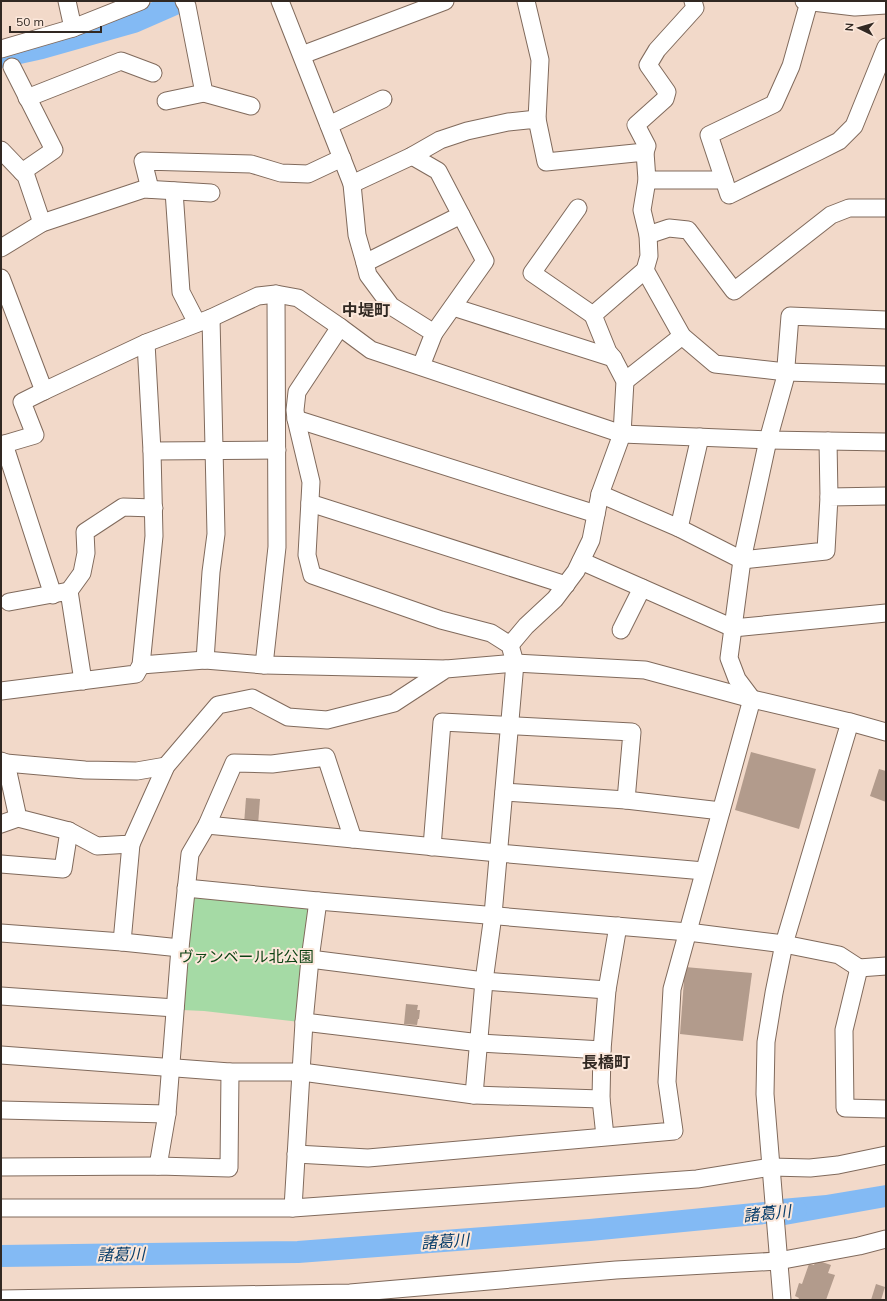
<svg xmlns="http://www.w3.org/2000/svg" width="887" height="1301" font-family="Mulish,'Noto Sans JP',sans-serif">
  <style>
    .green { fill: #a5daa5 }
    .water { fill: #83baf4 }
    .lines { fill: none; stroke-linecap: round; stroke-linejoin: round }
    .river { stroke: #83baf4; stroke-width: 22 }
    .building { fill: #b29b8c }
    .minor-casing { stroke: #806a5c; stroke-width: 19 }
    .minor { stroke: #fff; stroke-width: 17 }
    .labels { text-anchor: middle; stroke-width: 4; stroke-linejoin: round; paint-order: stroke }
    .park-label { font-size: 15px; fill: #0c4213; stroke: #fbe7da }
    .neighbourhood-label { font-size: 16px; font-weight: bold; fill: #312822; stroke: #fbe7da }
    .water-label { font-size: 16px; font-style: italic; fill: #083d6a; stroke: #fbe7da }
  </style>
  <rect width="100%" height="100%" fill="#f2d9c9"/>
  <!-- green -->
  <polygon class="green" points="196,895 311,908 300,1022 204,1011 182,1010 190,902"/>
  <!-- water -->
  <polygon class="water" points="886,1185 886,1207 785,1225 781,1199 826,1195"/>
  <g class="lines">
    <!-- river -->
    <g class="river">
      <polyline points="1,57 42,48 134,22 182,1"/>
      <polyline points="1,1256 298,1252 590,1230 796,1210"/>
    </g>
  </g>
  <!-- building -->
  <g class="building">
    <polygon points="751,752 816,769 799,829 735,810"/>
    <polygon points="879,769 886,771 886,802 870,796"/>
    <polygon points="246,798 260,799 258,825 244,824"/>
    <polygon points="685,967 752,973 743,1041 680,1034"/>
    <polygon points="406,1004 418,1005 417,1010 420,1010 419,1019 418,1019 417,1025 404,1024"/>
    <polygon points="816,1260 831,1265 828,1273 835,1275 826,1300 798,1300 799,1298 795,1296 799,1283 802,1284 809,1264 814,1265"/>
    <polygon points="876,1284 885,1287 881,1300 871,1300"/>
  </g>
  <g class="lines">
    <!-- minor casing -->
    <g class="minor-casing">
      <g id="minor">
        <polyline points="67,1 73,28 141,1"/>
        <polyline points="184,1 187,6 204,93 251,106"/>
        <polyline points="280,1 352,184 357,235 365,263 461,215 438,171 412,156"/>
        <polyline points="526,1 540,60 537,119"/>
        <polyline points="804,1 855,7 886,5"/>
        <polyline points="1,49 73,28"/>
        <polyline points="302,55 445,1"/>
        <polyline points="12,67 54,150 22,172"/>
        <polyline points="27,98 121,61 153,73"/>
        <polyline points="166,101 204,93"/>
        <polyline points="329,125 383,99"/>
        <polyline points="1,150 26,176 42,223"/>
        <polyline points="645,152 647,146 636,125 665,99 667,92 648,65 657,50 695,8 693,1"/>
        <polyline points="647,180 724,180 729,195 819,151 839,141 854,126 886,47"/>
        <polyline points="724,180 709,135 774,104 791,66 809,2"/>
        <polyline points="352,184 412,156 440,140 467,131 508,122 537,119 546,162 645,152 647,180 642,210 648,235 649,256 645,270 593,315 608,352 613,358 625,381 622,434 600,494 591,540 576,571 555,599 526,626 510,645"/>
        <polyline points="150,189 143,161 251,164 281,173 308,174 342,158"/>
        <polyline points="174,191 181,292 197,323"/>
        <polyline points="578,208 532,273 593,315"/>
        <polyline points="648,235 669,228 688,230 734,291 831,215 849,208 886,208"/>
        <polyline points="1,248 42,223 144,189 211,193"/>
        <polyline points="365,263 368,275 391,306 434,333 421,366"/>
        <polyline points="645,270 682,336 715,364 786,372 886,375"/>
        <polyline points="1,278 44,391 146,343 211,318 258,296 276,294 298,298 340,327 371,350 622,434 768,440 886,442"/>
        <polyline points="453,307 613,358"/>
        <polyline points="340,327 297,392 295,410 296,419 311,482 307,555 312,575 441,620 491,633 510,645 515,663 493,915 484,981 474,1095"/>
        <polyline points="434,333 485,261 461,215"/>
        <polyline points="625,381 682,336"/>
        <polyline points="296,419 596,514"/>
        <polyline points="828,441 829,497"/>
        <polyline points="4,444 53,595"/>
        <polyline points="1,445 35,435 22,402 44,391"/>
        <polyline points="152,451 277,450"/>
        <polyline points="600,494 679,528 742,560 826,551 829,497 886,496"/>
        <polyline points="310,503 566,585"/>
        <polyline points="679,528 700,437"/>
        <polyline points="581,561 733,628 886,613"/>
        <polyline points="69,591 82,573 86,553 85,532 123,507 154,508"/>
        <polyline points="9,602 69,591 83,681"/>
        <polyline points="621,630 642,588"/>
        <polyline points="205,660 211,572 216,534 211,318"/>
        <polyline points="141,665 205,660 264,665 446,669"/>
        <polyline points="264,665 277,547 276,294"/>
        <polyline points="1,691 136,674 141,665 154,536 152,451 146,343"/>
        <polyline points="1,761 6,763 18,818 69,831 97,846 131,844 166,766 218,705 252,698 288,717 327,720 394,703 446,669 515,663 645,670 752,699 850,722"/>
        <polyline points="6,763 85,770 137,771 166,766"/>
        <polyline points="504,792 626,800 721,811"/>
        <polyline points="1,824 18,818"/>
        <polyline points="207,825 498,853 704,871"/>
        <polyline points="432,847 442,722 632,732 626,800"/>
        <polyline points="1,864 63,869 69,831"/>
        <polyline points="186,888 318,901 688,932 784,944 839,955 859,968 886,966"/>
        <polyline points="1,933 122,942 180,948"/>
        <polyline points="122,942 131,844"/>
        <polyline points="310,959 484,981 607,990"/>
        <polyline points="859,968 844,1030 845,1108 886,1109"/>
        <polyline points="1,996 175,1008"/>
        <polyline points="304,1022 480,1043 602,1050"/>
        <polyline points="1,1055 230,1072 302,1072 474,1095 601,1099"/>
        <polyline points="1,1110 167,1114"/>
        <polyline points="605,1136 601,1099 602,1050 607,990 618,926"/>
        <polyline points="296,1154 368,1158 674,1131 667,1082 672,989 752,699 737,679 729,658 742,560 768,440 785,379 790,316 886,320"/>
        <polyline points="158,1166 167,1114 180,948 190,854 207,825 234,763 272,764 326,757 353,839"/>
        <polyline points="1,1167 158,1166 229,1168 230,1072"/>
        <polyline points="1,1208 293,1208 697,1179 771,1167 810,1168 838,1165 886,1155"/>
        <polyline points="293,1208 304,1022 310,959 318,901"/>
        <polyline points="1,1299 350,1293 616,1270 778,1261 859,1246 886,1239"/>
        <polyline points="782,1300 765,1094 766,1042 774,993 784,944 850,722 886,732"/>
      </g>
    </g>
    <!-- minor -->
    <use href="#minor" class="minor"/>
  </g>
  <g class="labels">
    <!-- park labels -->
    <g class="park-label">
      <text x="246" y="962">ヴァンベール北公園</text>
    </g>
    <!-- neighbourhood labels -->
    <g class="neighbourhood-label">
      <text x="366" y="316">中堤町</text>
      <text x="606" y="1068">長橋町</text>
    </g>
    <!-- water labels -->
    <g class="water-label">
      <text transform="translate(767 1213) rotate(-6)" y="6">諸葛川</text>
      <text transform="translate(445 1241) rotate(-4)" y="6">諸葛川</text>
      <text transform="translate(121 1254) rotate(-1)" y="6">諸葛川</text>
    </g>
  </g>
  <!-- border -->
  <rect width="887" height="1301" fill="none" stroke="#312822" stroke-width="4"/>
  <!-- north arrow -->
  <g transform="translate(859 28) rotate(275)" stroke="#fbe7da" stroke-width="3" paint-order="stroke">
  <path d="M0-3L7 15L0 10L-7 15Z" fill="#312822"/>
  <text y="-6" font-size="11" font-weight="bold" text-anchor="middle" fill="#312822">N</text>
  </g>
  <!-- scale -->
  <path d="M10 26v6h91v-6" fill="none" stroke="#312822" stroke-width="2"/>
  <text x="16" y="26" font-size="12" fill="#312822" stroke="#fbe7da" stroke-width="3" paint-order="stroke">50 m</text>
</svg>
